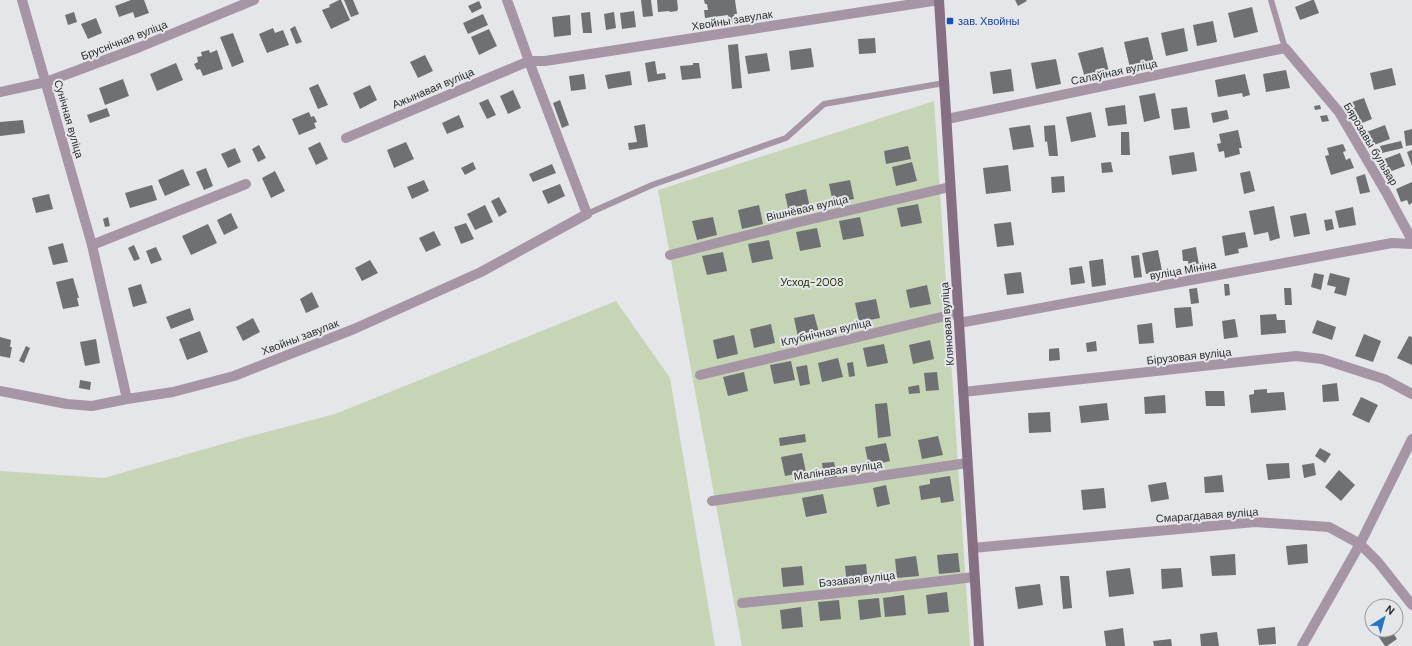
<svg xmlns="http://www.w3.org/2000/svg" width="1412" height="646" font-family="'DM Sans',sans-serif">
  <style>
    .green { fill: #c5d5b5 }
    .building { fill: #6e7073 }
    .lines { fill: none; stroke-linecap: round; stroke-linejoin: round }
    .lane { stroke: #a695a4; stroke-width: 6 }
    .street { stroke: #a695a4; stroke-width: 10 }
    .secondary { stroke: #866e83; stroke-width: 10 }
    .transit-dot { fill: #1a4fb4; stroke: #e4e6ea; stroke-width: 1.5 }
    .labels { text-anchor: middle; stroke-width: 4; stroke-linejoin: round; paint-order: stroke }
    .street-label { font-size: 11px; fill: #2d2e2f; stroke: #e4e6ea }
    .transit-label { font-size: 11px; fill: #164399; stroke: #e4e6ea; text-anchor: start }
    .park-label { font-size: 11px; fill: #233506; stroke: #e4e6ea }
  </style>
  <rect width="100%" height="100%" fill="#e4e6ea"/>
  <!-- green -->
  <g class="green">
    <polygon points="934,101 970,646 742,646 658,190"/>
    <polygon points="616,301 670,378 715,646 0,646 0,471 104,478 240,439 335,414"/>
  </g>
  <!-- building -->
  <g class="building">
    <polygon points="131,0 144,0 149,13 135,18 133,12 119,17 115,6"/>
    <polygon points="339,0 341,0 350,20 331,29 322,10 330,7 329,5"/>
    <polygon points="344,0 353,0 359,14 351,17"/>
    <polygon points="641,0 651,0 653,16 643,17"/>
    <polygon points="657,0 677,0 678,9 677,11 670,12 669,11 658,12"/>
    <polygon points="704,0 735,0 737,14 734,14 736,23 730,24 728,15 705,18 704,10 708,10 707,4 705,4"/>
    <polygon points="1015,0 1026,0 1027,1 1018,6"/>
    <polygon points="1312,0 1314,0 1319,13 1300,20 1295,7"/>
    <polygon points="479,1 482,8 472,13 468,6"/>
    <polygon points="1252,7 1258,32 1234,38 1228,13"/>
    <polygon points="634,11 636,27 622,29 620,13"/>
    <polygon points="74,12 77,22 68,25 65,15"/>
    <polygon points="590,12 592,33 583,33 581,13"/>
    <polygon points="614,12 616,28 606,30 604,14"/>
    <polygon points="483,14 488,25 468,34 463,23"/>
    <polygon points="570,15 571,35 554,37 552,17"/>
    <polygon points="96,18 102,33 88,39 81,24"/>
    <polygon points="1213,21 1217,42 1197,46 1193,25"/>
    <polygon points="295,26 302,42 296,44 290,29"/>
    <polygon points="273,28 275,33 283,30 289,45 267,53 259,34"/>
    <polygon points="1184,28 1188,51 1166,56 1161,33"/>
    <polygon points="489,29 497,46 479,55 471,37"/>
    <polygon points="233,33 244,62 232,67 220,37"/>
    <polygon points="1148,37 1154,62 1130,68 1124,42"/>
    <polygon points="875,38 876,53 859,54 858,39"/>
    <polygon points="738,44 742,88 732,89 728,45"/>
    <polygon points="1103,47 1109,72 1085,78 1078,53"/>
    <polygon points="811,48 814,67 791,70 789,51"/>
    <polygon points="209,50 210,53 217,50 223,69 203,76 200,69 197,70 194,64 198,62 197,57 202,56 201,52"/>
    <polygon points="767,53 770,71 748,74 745,56"/>
    <polygon points="425,55 433,71 418,78 410,62"/>
    <polygon points="1056,59 1061,84 1036,89 1031,63"/>
    <polygon points="655,61 657,74 665,73 666,79 648,82 645,63"/>
    <polygon points="176,63 183,80 157,91 150,74"/>
    <polygon points="693,63 699,63 701,78 682,80 680,66 693,65"/>
    <polygon points="1392,68 1396,85 1374,90 1370,73"/>
    <polygon points="1011,69 1014,91 993,94 990,72"/>
    <polygon points="1286,70 1290,88 1266,92 1263,74"/>
    <polygon points="630,71 632,85 608,89 605,75"/>
    <polygon points="584,74 586,89 571,91 569,76"/>
    <polygon points="1245,74 1250,95 1243,97 1242,93 1218,97 1215,80"/>
    <polygon points="123,79 129,96 105,105 99,88"/>
    <polygon points="318,84 328,105 318,109 309,88"/>
    <polygon points="370,85 377,100 360,109 353,93"/>
    <polygon points="513,90 521,108 508,114 500,96"/>
    <polygon points="1155,93 1160,118 1144,122 1139,96"/>
    <polygon points="1364,98 1372,119 1357,125 1354,119 1351,120 1346,104"/>
    <polygon points="488,99 496,115 487,119 479,103"/>
    <polygon points="560,100 569,125 562,128 553,103"/>
    <polygon points="1125,105 1127,124 1108,126 1105,108"/>
    <polygon points="1320,105 1321,109 1315,110 1314,106"/>
    <polygon points="1187,107 1190,128 1174,130 1171,109"/>
    <polygon points="107,108 110,116 90,123 87,115"/>
    <polygon points="1227,110 1229,119 1213,123 1211,113"/>
    <polygon points="309,112 311,117 314,116 317,122 314,123 316,128 299,135 292,119"/>
    <polygon points="1091,112 1096,137 1071,142 1066,117"/>
    <polygon points="459,115 464,127 447,134 442,123"/>
    <polygon points="1327,115 1329,121 1322,122 1320,116"/>
    <polygon points="23,120 25,133 0,136 0,122"/>
    <polygon points="645,124 648,147 629,150 628,143 637,142 634,126"/>
    <polygon points="1030,125 1034,147 1013,150 1009,128"/>
    <polygon points="1055,125 1058,156 1049,156 1047,141 1045,142 1044,126"/>
    <polygon points="1385,125 1390,139 1369,147 1364,133"/>
    <polygon points="1412,129 1412,145 1406,146 1404,131"/>
    <polygon points="1238,130 1242,148 1239,148 1240,154 1225,158 1224,151 1219,152 1217,144 1221,143 1219,134"/>
    <polygon points="1121,132 1129,132 1130,155 1121,155"/>
    <polygon points="1401,141 1403,148 1382,153 1380,146"/>
    <polygon points="320,142 328,159 316,165 308,148"/>
    <polygon points="406,142 414,159 394,168 387,150"/>
    <polygon points="1343,144 1346,151 1343,152 1346,160 1350,158 1354,168 1331,175 1325,156 1329,155 1327,148"/>
    <polygon points="259,145 266,158 258,162 252,149"/>
    <polygon points="908,146 911,159 886,164 884,151"/>
    <polygon points="235,148 241,162 228,168 221,154"/>
    <polygon points="1412,150 1412,166 1407,152"/>
    <polygon points="1194,152 1197,171 1172,175 1169,156"/>
    <polygon points="1400,153 1405,166 1384,174 1379,161"/>
    <polygon points="473,162 476,169 465,175 461,168"/>
    <polygon points="912,162 917,181 896,186 892,167"/>
    <polygon points="1111,162 1113,172 1102,173 1101,163"/>
    <polygon points="552,164 556,173 533,182 529,174"/>
    <polygon points="1008,165 1011,191 986,194 983,168"/>
    <polygon points="206,168 213,186 204,190 196,172"/>
    <polygon points="183,169 190,185 165,196 158,180"/>
    <polygon points="275,171 285,191 271,198 262,178"/>
    <polygon points="1250,171 1255,191 1244,194 1240,173"/>
    <polygon points="1365,174 1370,192 1360,194 1356,177"/>
    <polygon points="1064,176 1065,192 1052,193 1051,177"/>
    <polygon points="424,180 429,191 412,199 407,187"/>
    <polygon points="850,180 854,199 833,203 829,184"/>
    <polygon points="1412,182 1412,203 1409,205 1407,200 1401,202 1396,189"/>
    <polygon points="560,184 565,196 548,204 542,191"/>
    <polygon points="152,185 157,200 130,208 125,193"/>
    <polygon points="806,189 810,208 789,213 785,194"/>
    <polygon points="49,194 53,209 36,213 32,198"/>
    <polygon points="499,197 507,212 499,217 491,201"/>
    <polygon points="918,204 922,223 901,227 897,208"/>
    <polygon points="485,205 493,222 475,230 467,214"/>
    <polygon points="759,205 763,224 742,229 738,210"/>
    <polygon points="1274,206 1280,238 1270,241 1268,232 1254,235 1249,211"/>
    <polygon points="1353,207 1356,225 1339,228 1335,211"/>
    <polygon points="231,213 238,228 224,235 217,220"/>
    <polygon points="1306,213 1310,234 1294,237 1290,216"/>
    <polygon points="108,217 110,226 105,227 103,219"/>
    <polygon points="713,217 717,235 697,240 692,221"/>
    <polygon points="860,217 864,236 843,240 839,221"/>
    <polygon points="1332,219 1334,229 1326,231 1324,220"/>
    <polygon points="1011,222 1014,245 997,247 994,224"/>
    <polygon points="466,223 474,239 461,244 454,227"/>
    <polygon points="208,224 217,243 191,255 182,236"/>
    <polygon points="817,228 821,247 800,251 796,232"/>
    <polygon points="434,231 441,245 426,252 419,238"/>
    <polygon points="1245,232 1248,247 1238,249 1239,253 1225,256 1222,236"/>
    <polygon points="769,240 773,259 752,263 748,244"/>
    <polygon points="63,243 68,262 53,265 48,247"/>
    <polygon points="134,245 140,259 134,261 128,248"/>
    <polygon points="156,247 162,260 151,264 146,251"/>
    <polygon points="1196,247 1199,265 1189,266 1188,261 1183,261 1182,250"/>
    <polygon points="1158,250 1162,271 1146,274 1142,253"/>
    <polygon points="723,252 727,271 707,275 702,256"/>
    <polygon points="1139,255 1142,277 1134,278 1131,256"/>
    <polygon points="1103,259 1106,285 1092,287 1089,261"/>
    <polygon points="370,260 378,273 362,281 355,268"/>
    <polygon points="1082,266 1085,283 1071,285 1069,268"/>
    <polygon points="1021,272 1024,293 1007,295 1004,274"/>
    <polygon points="1314,273 1324,275 1321,290 1311,287"/>
    <polygon points="1330,273 1350,278 1346,296 1334,293 1336,287 1327,285"/>
    <polygon points="73,278 79,298 77,298 79,306 63,309 56,282"/>
    <polygon points="141,284 147,303 133,307 128,288"/>
    <polygon points="1224,284 1229,284 1230,295 1225,296"/>
    <polygon points="927,285 931,304 910,308 906,290"/>
    <polygon points="1197,288 1199,303 1191,304 1189,289"/>
    <polygon points="1284,288 1291,288 1292,305 1285,305"/>
    <polygon points="312,292 319,307 306,313 300,299"/>
    <polygon points="876,299 880,318 859,322 855,303"/>
    <polygon points="1191,307 1193,326 1176,328 1174,308"/>
    <polygon points="190,308 194,320 171,329 166,317"/>
    <polygon points="814,314 819,333 798,337 794,318"/>
    <polygon points="1276,314 1277,320 1285,320 1286,333 1261,335 1260,315"/>
    <polygon points="253,318 260,332 243,341 236,327"/>
    <polygon points="1235,319 1238,337 1224,339 1222,321"/>
    <polygon points="1317,320 1336,327 1332,340 1312,333"/>
    <polygon points="1152,323 1154,343 1139,344 1137,325"/>
    <polygon points="771,324 775,343 754,348 750,329"/>
    <polygon points="200,331 208,352 187,360 179,339"/>
    <polygon points="1364,334 1381,341 1373,362 1355,356"/>
    <polygon points="734,335 738,354 717,359 713,340"/>
    <polygon points="1409,336 1412,337 1412,365 1397,358"/>
    <polygon points="0,337 11,340 10,347 12,347 10,358 0,356"/>
    <polygon points="96,339 100,363 85,366 80,342"/>
    <polygon points="930,340 934,359 913,364 909,345"/>
    <polygon points="1096,341 1097,351 1087,352 1086,343"/>
    <polygon points="884,344 888,363 867,367 863,348"/>
    <polygon points="26,346 30,348 24,363 19,361"/>
    <polygon points="1059,348 1060,360 1049,361 1049,349"/>
    <polygon points="838,358 843,377 822,382 818,363"/>
    <polygon points="791,361 795,380 774,384 770,365"/>
    <polygon points="853,362 855,376 849,377 847,363"/>
    <polygon points="807,365 810,384 800,386 796,367"/>
    <polygon points="744,372 748,391 728,396 723,377"/>
    <polygon points="937,372 939,390 926,391 924,373"/>
    <polygon points="80,380 91,382 90,390 79,388"/>
    <polygon points="1337,383 1339,401 1323,402 1322,385"/>
    <polygon points="919,385 920,393 909,394 908,387"/>
    <polygon points="1267,389 1267,393 1284,392 1286,410 1251,413 1249,395 1254,394 1254,390"/>
    <polygon points="1205,391 1224,391 1225,406 1206,406"/>
    <polygon points="1165,395 1166,413 1145,414 1144,397"/>
    <polygon points="1361,397 1378,405 1369,423 1352,415"/>
    <polygon points="887,403 891,436 878,438 875,404"/>
    <polygon points="1107,403 1109,420 1081,423 1079,406"/>
    <polygon points="1050,412 1051,432 1029,433 1028,413"/>
    <polygon points="805,434 806,442 780,446 779,438"/>
    <polygon points="938,436 943,455 922,459 918,440"/>
    <polygon points="886,443 890,461 869,466 865,447"/>
    <polygon points="1320,448 1331,454 1325,463 1315,456"/>
    <polygon points="802,453 806,472 785,476 781,457"/>
    <polygon points="834,462 837,477 824,479 822,463"/>
    <polygon points="1289,463 1290,478 1268,480 1266,464"/>
    <polygon points="1314,463 1316,475 1304,478 1302,465"/>
    <polygon points="1339,470 1355,485 1341,501 1325,487"/>
    <polygon points="1222,475 1224,492 1205,493 1204,477"/>
    <polygon points="950,476 954,501 941,503 940,497 921,500 919,486 930,484 930,479"/>
    <polygon points="1166,482 1169,499 1151,502 1148,485"/>
    <polygon points="886,485 890,504 877,507 873,488"/>
    <polygon points="1104,488 1106,508 1083,510 1081,490"/>
    <polygon points="823,494 827,513 806,517 802,498"/>
    <polygon points="1307,544 1308,563 1288,565 1286,546"/>
    <polygon points="958,553 960,572 939,574 937,555"/>
    <polygon points="1235,554 1236,575 1212,576 1210,556"/>
    <polygon points="916,556 919,576 897,578 895,559"/>
    <polygon points="866,564 868,583 847,585 845,566"/>
    <polygon points="802,566 804,585 783,587 781,568"/>
    <polygon points="1130,568 1134,594 1109,597 1106,571"/>
    <polygon points="1181,568 1183,587 1162,589 1161,569"/>
    <polygon points="1060,576 1069,576 1072,608 1063,609"/>
    <polygon points="1040,584 1043,605 1018,609 1015,587"/>
    <polygon points="947,592 949,612 928,614 926,595"/>
    <polygon points="904,595 906,615 885,617 883,598"/>
    <polygon points="879,598 881,617 860,620 858,600"/>
    <polygon points="839,600 841,619 820,621 818,602"/>
    <polygon points="801,607 803,627 782,629 780,610"/>
    <polygon points="1275,627 1276,644 1259,645 1257,629"/>
    <polygon points="1123,628 1125,646 1106,646 1104,631"/>
    <polygon points="1374,630 1391,630 1397,639 1387,646 1385,646"/>
    <polygon points="1217,632 1219,646 1201,646 1200,634"/>
    <polygon points="1171,639 1172,646 1154,646 1153,641"/>
  </g>
  <g class="lines">
    <!-- lane -->
    <g class="lane">
      <polyline points="1271,0 1285,48"/>
      <polyline points="587,214 652,185 786,138 824,104 944,83"/>
    </g>
    <!-- street -->
    <g class="street">
      <polyline points="22,0 92,245 127,399"/>
      <polyline points="0,92 46,82 140,47 254,0"/>
      <polyline points="947,119 1285,48 1339,112 1387,194 1412,240"/>
      <polyline points="346,138 529,61 545,61 939,0"/>
      <polyline points="92,245 246,184"/>
      <polyline points="670,255 799,222 950,187"/>
      <polyline points="959,323 1392,243 1412,244"/>
      <polyline points="700,375 958,313"/>
      <polyline points="0,391 67,404 92,406 127,399 173,392 234,376 354,329 481,272 587,214 533,72 507,0"/>
      <polyline points="963,392 1296,356 1322,359 1384,379 1412,394"/>
      <polyline points="712,501 967,463"/>
      <polyline points="973,548 1255,522 1329,527 1360,544 1378,562 1412,605"/>
      <polyline points="742,603 866,590 974,577"/>
      <polyline points="1302,646 1360,544 1412,439"/>
    </g>
    <!-- secondary -->
    <polyline class="secondary" points="939,0 979,646"/>
  </g>
  <!-- markers -->
  <rect class="transit-dot" x="946" y="17" width="8" height="8" rx="2"/>
  <g class="labels">
    <!-- street labels -->
    <g class="street-label">
      <text transform="translate(732 20) rotate(-9)" y="4">Хвойны завулак</text>
      <text transform="translate(124 40) rotate(-21)" y="4">Бруснічная вуліца</text>
      <text transform="translate(1114 72) rotate(-12)" y="4">Салаўіная вуліца</text>
      <text transform="translate(433 88) rotate(-23)" y="4">Ажынавая вуліца</text>
      <text transform="translate(69 119) rotate(74)" y="4">Сунічная вуліца</text>
      <text transform="translate(1371 144) rotate(59)" y="4">Бярозавы бульвар</text>
      <text transform="translate(807 208) rotate(-13)" y="4">Вішнёвая вуліца</text>
      <text transform="translate(1183 270) rotate(-10)" y="4">вуліца Мініна</text>
      <text transform="translate(947 324) rotate(-94)" y="4">Кляновая вуліца</text>
      <text transform="translate(826 332) rotate(-13)" y="4">Клубнічная вуліца</text>
      <text transform="translate(300 337) rotate(-21)" y="4">Хвойны завулак</text>
      <text transform="translate(1189 356) rotate(-6)" y="4">Бірузовая вуліца</text>
      <text transform="translate(838 470) rotate(-8)" y="4">Малінавая вуліца</text>
      <text transform="translate(1207 515) rotate(-4)" y="4">Смарагдавая вуліца</text>
      <text transform="translate(857 579) rotate(-6)" y="4">Бэзавая вуліца</text>
    </g>
    <!-- transit labels -->
    <g class="transit-label">
      <text x="958" y="25">зав. Хвойны</text>
    </g>
    <!-- park labels -->
    <g class="park-label">
      <text x="812" y="286">Усход-2008</text>
    </g>
  </g>
  <!-- north arrow -->
  <g transform="translate(1384 618) rotate(37)"><circle r="19" fill="#e4e6ea" stroke="#9b9c9f"/>
  <path d="M0-3L7 15L0 10L-7 15Z" fill="#2873c3"/>
  <text y="-6" font-size="11" font-weight="bold" text-anchor="middle" fill="#2d2e2f">N</text>
  </g>
</svg>
